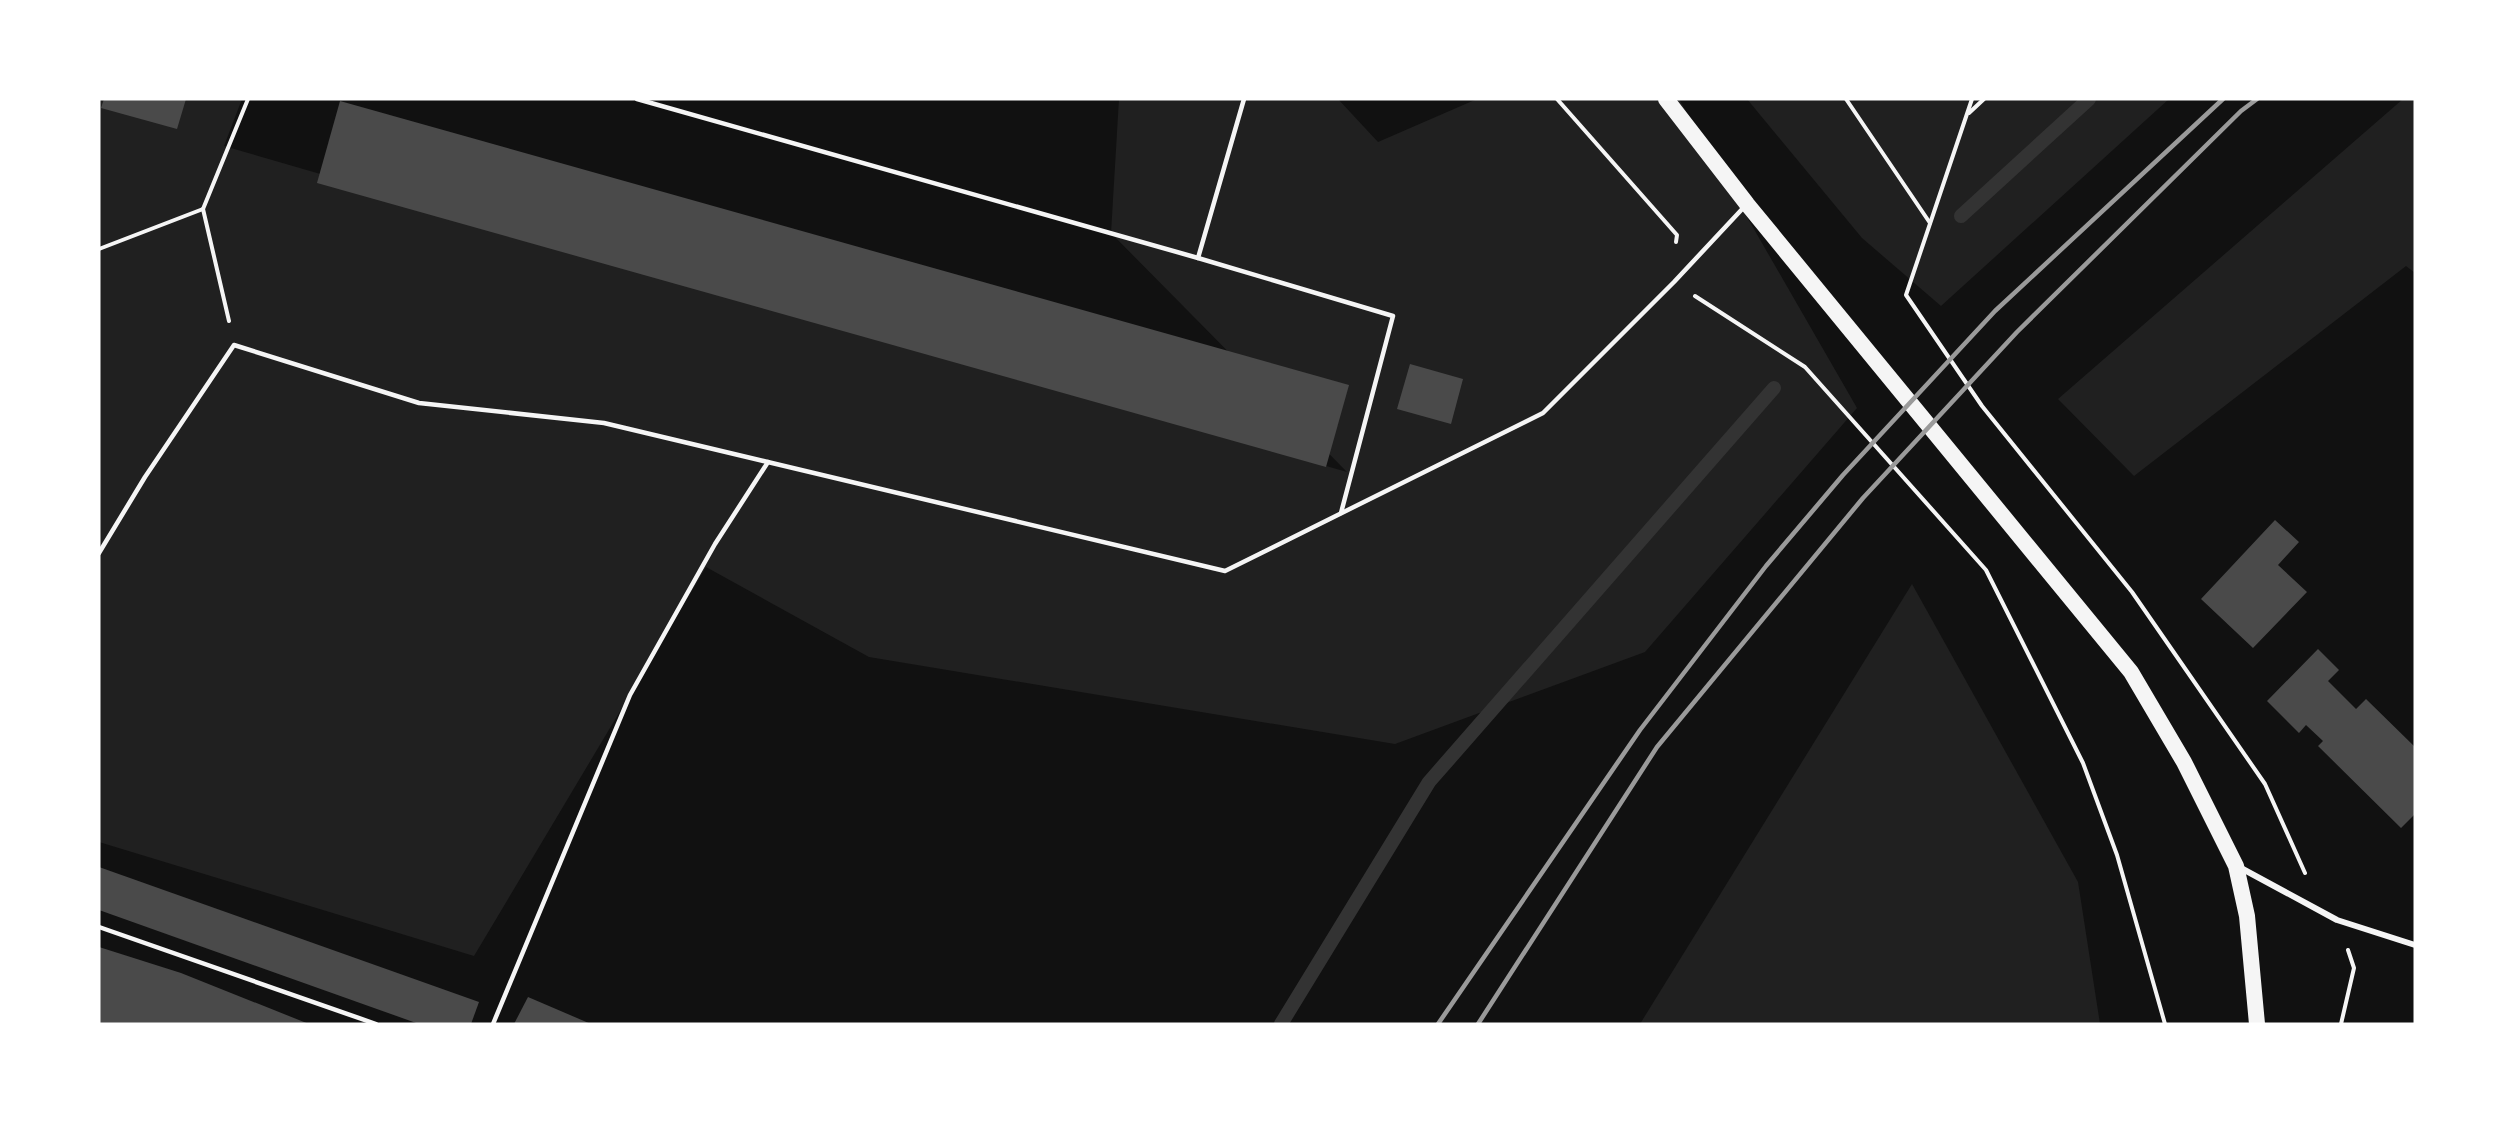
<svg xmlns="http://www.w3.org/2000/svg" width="2514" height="1123" font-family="Merriweather,serif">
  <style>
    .green { fill: #202020 }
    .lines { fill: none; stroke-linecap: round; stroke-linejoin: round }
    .stream { stroke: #333; stroke-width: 14 }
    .building { fill: #4a4a4a }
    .path { stroke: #f5f5f5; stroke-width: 4 }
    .service { stroke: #f5f5f5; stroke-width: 4.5 }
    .minor { stroke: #f5f5f5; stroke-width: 6 }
    .trunk { stroke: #f5f5f5; stroke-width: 16 }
    .rail { stroke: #9a9a9a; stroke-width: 4.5 }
  </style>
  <rect width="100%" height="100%" fill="#111"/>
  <!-- green -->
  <g class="green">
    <polygon points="99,99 242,99 224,146 1347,472 1111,233 1119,99 1338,99 1378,142 1477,99 1679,99 1857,408 1645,652 1395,744 869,657 706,567 474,956 99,842"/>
    <polygon points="1747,99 2169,99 1941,306 1862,238"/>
    <polygon points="2403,99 2415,99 2415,273 2406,266 2134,476 2058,399"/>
    <polygon points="1912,584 2078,882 2100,1024 1640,1024"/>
  </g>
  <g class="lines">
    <!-- stream -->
    <g class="stream">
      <polyline points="1961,216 2089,99"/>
      <polyline points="1281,1024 1429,782 1774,388"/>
    </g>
  </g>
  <!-- building -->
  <g class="building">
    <polygon points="104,99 186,99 177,129 101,108"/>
    <polygon points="340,101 1349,385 1326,467 317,183"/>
    <polygon points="1410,364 1463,379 1451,424 1397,409"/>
    <polygon points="2275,520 2299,542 2278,565 2307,592 2253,648 2201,599"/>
    <polygon points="2318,649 2339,670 2328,681 2356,709 2366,699 2415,747 2415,814 2401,828 2318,746 2323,741 2306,725 2299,733 2267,701"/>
    <polygon points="99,867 479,1002 471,1024 419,1024 99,910"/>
    <polygon points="99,947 181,973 309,1024 99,1024"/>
    <polygon points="528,997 591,1024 514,1024"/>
  </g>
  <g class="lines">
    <!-- path -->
    <g class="path">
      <polyline points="1557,99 1677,235 1676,242"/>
      <polyline points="1846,99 1930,223"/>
      <polyline points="1972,99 1906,295 1982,406 2132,592 2265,784 2305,873"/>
      <polyline points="1969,113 1984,99"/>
      <polyline points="203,209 229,321"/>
      <polyline points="99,249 203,209 248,99"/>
      <polyline points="1695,296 1805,367 1986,570 2083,763 2117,855 2165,1024"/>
      <polyline points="2341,1024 2354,968 2348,950"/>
    </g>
    <!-- service -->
    <g class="service">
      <polyline points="637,99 1198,258 1393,316 1341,513"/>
      <polyline points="1198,258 1244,99"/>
      <polyline points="99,553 145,477 234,345 419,403 604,423 1225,571 1543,413 1674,282 1745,206"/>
      <polyline points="99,927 376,1024"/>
      <polyline points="493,1024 630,695 715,544 768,462"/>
    </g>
    <!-- minor -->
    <polyline class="minor" points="2239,867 2337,920 2415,945"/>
    <!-- trunk -->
    <polyline class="trunk" points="1666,99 1747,204 2131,672 2184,762 2236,866 2247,916 2257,1024"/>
    <!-- rail -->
    <g class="rail">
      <polyline points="1438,1024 1640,730 1766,566 1843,475 1995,311 2223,99"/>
      <polyline points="1478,1024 1657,747 1863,498 2017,332 2241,111 2257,99"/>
    </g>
  </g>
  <!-- border -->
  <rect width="2514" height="1123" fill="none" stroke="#ffffff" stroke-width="201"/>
</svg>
